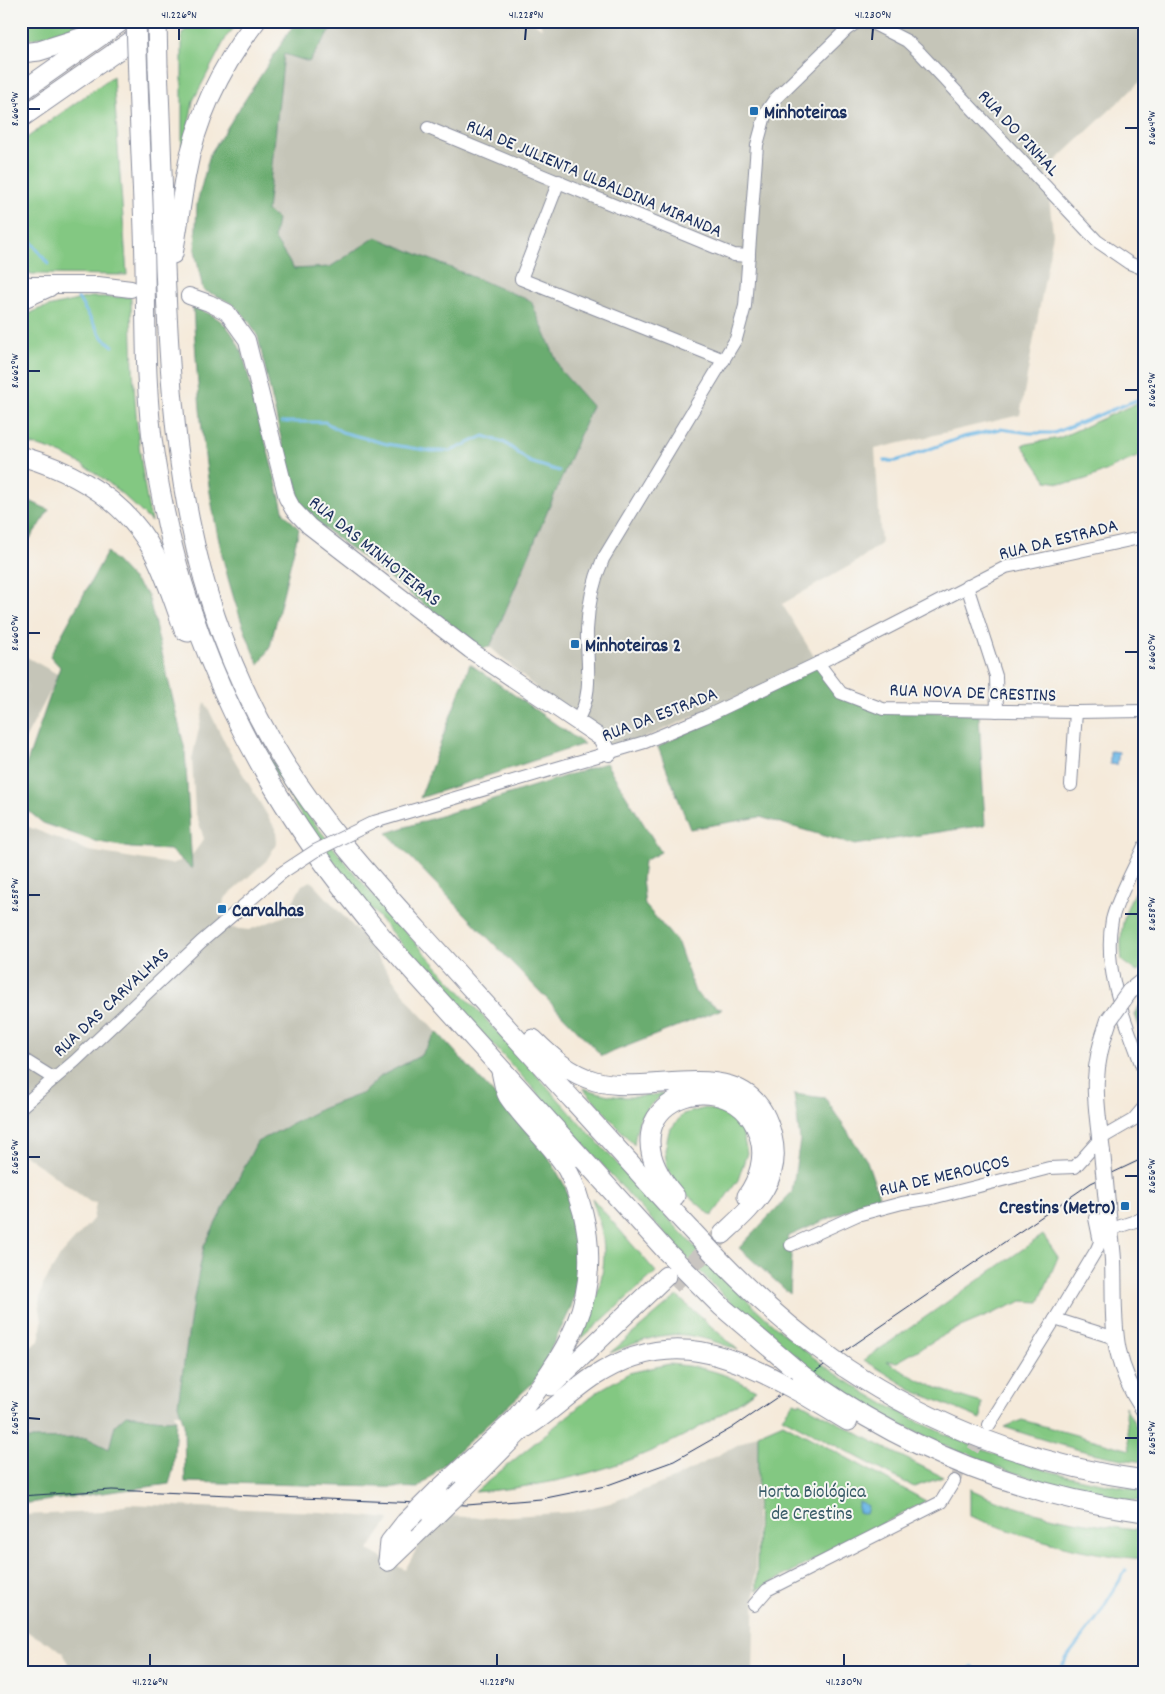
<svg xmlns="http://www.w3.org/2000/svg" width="1165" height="1694" font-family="Dekko,sans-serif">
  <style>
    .industrial { fill: #c5c5b8 }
    .green { fill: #83c882; stroke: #4f7c70 }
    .forest { fill: #6aac70; stroke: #426e67 }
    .water { fill: #6db8e6; stroke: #4474a2 }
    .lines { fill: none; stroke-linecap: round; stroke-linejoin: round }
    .stream { stroke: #6db8e6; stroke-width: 3 }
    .minor-tunnel { stroke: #c9c5c1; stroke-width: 12; stroke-dasharray: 12 6; stroke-linecap: butt }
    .highway-tunnel { stroke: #c9c5c1; stroke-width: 19; stroke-dasharray: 19 9; stroke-linecap: butt }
    .minor-casing { stroke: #888c9c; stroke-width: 14 }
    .major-casing { stroke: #888c9c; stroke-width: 18 }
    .highway-casing { stroke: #888c9c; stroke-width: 21 }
    .minor { stroke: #fff; stroke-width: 12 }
    .major { stroke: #fff; stroke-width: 16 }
    .highway { stroke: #fff; stroke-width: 19 }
    .tram { stroke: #1b2f5e; stroke-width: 1 }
    .minor-bridge-casing { stroke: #888c9c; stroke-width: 14; stroke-linecap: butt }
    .major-bridge-casing { stroke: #888c9c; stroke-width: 18; stroke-linecap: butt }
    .highway-bridge-casing { stroke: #888c9c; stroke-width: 21; stroke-linecap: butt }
    .minor-bridge { stroke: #fff; stroke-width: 12 }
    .major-bridge { stroke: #fff; stroke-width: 16 }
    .highway-bridge { stroke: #fff; stroke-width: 19 }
    .ticks { fill: none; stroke: #1b2f5e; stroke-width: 2 }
    .poi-dot { fill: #1f6fb2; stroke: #f6f6f2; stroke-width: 2 }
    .labels { text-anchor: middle; stroke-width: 4; stroke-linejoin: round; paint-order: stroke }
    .poi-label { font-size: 19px; font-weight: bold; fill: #1b2f5e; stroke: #f6f6f2; text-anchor: start }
    .street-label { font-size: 19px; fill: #1b2f5e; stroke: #f6f6f2 }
    .park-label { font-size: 19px; fill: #3a5d69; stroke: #f6f6f2 }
    .neatline { fill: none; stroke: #1b2f5e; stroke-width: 2 }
    .ticks-label { font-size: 12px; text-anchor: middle; fill: #1b2f5e }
  </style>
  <rect width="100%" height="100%" fill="#f6f6f2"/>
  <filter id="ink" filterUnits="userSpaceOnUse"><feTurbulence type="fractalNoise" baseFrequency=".02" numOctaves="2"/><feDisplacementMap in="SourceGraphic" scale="10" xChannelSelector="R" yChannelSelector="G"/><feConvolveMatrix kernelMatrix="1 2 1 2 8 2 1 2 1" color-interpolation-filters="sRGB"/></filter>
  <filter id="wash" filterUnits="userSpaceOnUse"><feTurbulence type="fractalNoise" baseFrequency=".0096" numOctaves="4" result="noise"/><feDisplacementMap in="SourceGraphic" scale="20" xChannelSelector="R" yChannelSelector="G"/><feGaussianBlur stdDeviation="1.12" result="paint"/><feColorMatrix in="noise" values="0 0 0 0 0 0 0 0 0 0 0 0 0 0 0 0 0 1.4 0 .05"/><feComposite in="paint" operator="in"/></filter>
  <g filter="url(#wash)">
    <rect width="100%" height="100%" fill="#f5eada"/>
    <!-- industrial -->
    <g class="industrial">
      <polygon points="336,21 532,21 542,29 540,21 1144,21 1144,78 1046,170 1053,234 1020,415 875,449 881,544 853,564 782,604 818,663 609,753 490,647 592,406 561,371 531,301 376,237 330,267 294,269 274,238 267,211 284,53 309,62"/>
      <polygon points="21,654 59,675 21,747"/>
      <polygon points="205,702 228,749 276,830 277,843 266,861 226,897 220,910 223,927 249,930 285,916 302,885 311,881 361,935 415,1009 437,1032 420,1056 381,1076 363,1093 321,1109 257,1142 204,1246 192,1308 178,1404 180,1413 174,1413 176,1419 161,1421 146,1416 115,1425 109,1450 87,1438 21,1439 21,1352 39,1341 42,1322 39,1303 43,1285 61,1255 93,1219 96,1203 90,1202 21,1152 21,824 89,851 171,864 190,858 204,839 195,811 192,759"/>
      <polygon points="758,1434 753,1673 72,1673 63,1652 21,1628 21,1515 103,1512 128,1504 320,1512 390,1519 368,1550 405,1570 420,1543 450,1516 483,1518 573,1512 610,1503 673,1479"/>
    </g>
    <!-- green -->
    <g class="green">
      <polygon points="32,21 89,21 58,33 21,41 21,23"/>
      <polygon points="199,21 240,21 227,36 193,101 185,146 182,146 182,33"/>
      <polygon points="113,76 127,275 32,274 21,271 21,142"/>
      <path d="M90,297H131C132,373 136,447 151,522C116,486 74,449 21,443V318L39,309Z"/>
      <path d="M1144,400V455C1119,462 1096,479 1070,483C1063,484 1054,482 1047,481L1022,445L1059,438Z"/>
      <path d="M253,728C316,844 412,937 499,1034C555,1095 610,1157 667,1217C723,1278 780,1338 850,1383C939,1440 1039,1476 1144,1490V1502C1029,1487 923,1445 827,1381C752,1331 691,1263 631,1197C590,1151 549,1106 508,1061C426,971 338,882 277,776C269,761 256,743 253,728Z"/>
      <path d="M1144,875V967L1137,972L1122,961C1118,926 1126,904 1144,875Z"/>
      <path d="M583,1088C618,1099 630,1099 666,1093C642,1110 638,1115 634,1145Z"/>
      <polygon points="706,1108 726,1114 742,1131 747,1153 738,1180 712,1216 684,1192 667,1169 665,1150 669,1131 683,1114"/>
      <path d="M592,1198L656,1272L581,1339C593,1308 608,1273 603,1239C601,1225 596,1211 592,1198Z"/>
      <path d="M1043,1235L1058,1257L1039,1302L1022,1301L951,1331L897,1362L887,1361C915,1381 949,1394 982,1403L981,1419L916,1392L864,1360Z"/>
      <path d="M677,1296L738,1350C680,1328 667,1330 610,1353Z"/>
      <path d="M669,1364C705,1367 723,1372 756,1390C671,1454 581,1484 475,1492L598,1391L629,1373Z"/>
      <polygon points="794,1402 799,1404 800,1402 881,1446 943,1477 914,1487 782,1417"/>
      <path d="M1125,1406L1138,1430L1144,1436V1462C1096,1457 1050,1442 1004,1427L1022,1420L1130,1450Z"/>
      <polygon points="783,1423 926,1501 757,1590 758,1434"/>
      <path d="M970,1489C1025,1515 1084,1524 1144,1531V1559C1085,1555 1024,1537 970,1516Z"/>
    </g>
    <!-- forest -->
    <g class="forest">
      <path d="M296,21H336L309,62L284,54L267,211L277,219L274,238L294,269L330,267L376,237L531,301L561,371L592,406L490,647L481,648L307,515L294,495L258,337C243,308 232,302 203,290L195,250L197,203L210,154Z"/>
      <path d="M193,307C223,318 230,326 243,355L284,513L299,529L270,647L259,665C208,553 200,428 193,307Z"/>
      <polygon points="21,497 49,510 21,552"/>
      <polygon points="107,552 148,595 185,750 192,869 170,850 131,848 94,841 43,823 21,805 21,780 60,667 50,656"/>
      <polygon points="818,663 841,693 883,709 979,715 985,825 855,845 760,817 690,829 658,747"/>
      <polygon points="470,664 584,744 420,798"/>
      <polygon points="606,763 661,852 644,861 642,879 645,905 678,943 695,992 704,1000 722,1009 602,1056 387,833"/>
      <polygon points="1144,1002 1144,1039 1135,1015 1139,1006"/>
      <polygon points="437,1032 544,1149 565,1186 580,1245 578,1285 570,1310 535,1381 418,1488 185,1482 184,1424 178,1404 192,1308 204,1246 257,1142 321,1109 363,1093 381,1076 420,1056"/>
      <polygon points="794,1094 825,1098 867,1161 879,1196 787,1237 792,1256 790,1294 739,1248 792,1192 800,1140"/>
      <path d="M126,1415C144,1416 159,1422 176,1419L173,1470L169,1484L21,1504V1458L28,1439L87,1438L109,1449L115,1425Z"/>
    </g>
    <!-- water -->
    <g class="water">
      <polygon points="1110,751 1119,752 1117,765 1110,764"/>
      <polygon points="860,1502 868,1506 866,1514 858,1512 858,1503"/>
    </g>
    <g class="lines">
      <!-- stream -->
      <g class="stream">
        <polyline points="21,235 30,240 48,264"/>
        <polyline points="78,298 102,337 113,346"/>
        <polyline points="282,422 325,422 342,432 387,444 431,451 451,451 484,436 505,443 530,462 559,471"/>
        <polyline points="884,461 896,461 963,437 1000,429 1030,433 1054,433 1144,397"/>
        <polyline points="961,1673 973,1667 978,1673"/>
        <polyline points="1059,1673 1067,1657 1097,1618 1126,1570"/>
      </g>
    </g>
  </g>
  <g filter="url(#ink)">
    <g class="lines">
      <!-- minor-tunnel -->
      <polyline class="minor-tunnel" points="954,1481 984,1432"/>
      <!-- highway-tunnel -->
      <polyline class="highway-tunnel" points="671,1285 723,1234"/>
      <!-- minor casing -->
      <g class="minor-casing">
        <g id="minor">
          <polyline points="868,21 907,41 921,54 1097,241 1129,263 1144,269"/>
          <polyline points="428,128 734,255 749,256"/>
          <polyline points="559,181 521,279 724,360"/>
          <polyline points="967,586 996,676 997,711"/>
          <polyline points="818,663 841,693 883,709 1076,712 1144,711"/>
          <path d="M576,721C595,696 586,660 587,630C588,604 593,582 603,559L736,339L745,306L757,145L766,112L775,99L847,29L859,21"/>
          <polyline points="1071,785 1076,712"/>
          <polyline points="374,822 645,742 705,717 835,655 1006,567 1144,537"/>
          <path d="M1144,846C1135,866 1116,901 1112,920C1102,973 1127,1023 1144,1072"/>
          <polyline points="21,1058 53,1078"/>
          <polyline points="21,1107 75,1061 201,942 283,872"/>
          <polyline points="1109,1230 1144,1218"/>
          <polyline points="791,1245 857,1215 902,1203 932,1198 1049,1168 1075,1167 1100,1139 1133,1120 1144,1107"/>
          <polyline points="1055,1319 1097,1249 1100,1242 1095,1218"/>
          <polyline points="989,1425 1055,1319 1115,1338"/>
          <polyline points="754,1605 767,1590 941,1502 954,1481"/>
        </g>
      </g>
      <!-- major casing -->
      <g class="major-casing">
        <g id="major">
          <polyline points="21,283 29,285 98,285 131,289"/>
          <polyline points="189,296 209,303 227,312 247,340 287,498 293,509 309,526 470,650 601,738 609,753"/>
          <polyline points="21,301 50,288"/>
          <polyline points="1129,992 1144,980"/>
          <path d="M1102,1152C1095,1098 1090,1072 1109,1020"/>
          <path d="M1107,1203C1108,1222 1112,1241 1113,1260C1115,1321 1108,1356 1144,1410"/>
        </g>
      </g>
      <!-- highway casing -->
      <g class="highway-casing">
        <g id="highway">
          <polyline points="21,53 39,51 96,33"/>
          <path d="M158,67C161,133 163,199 165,266C172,446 185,601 282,759C321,822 370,877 420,932C460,976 499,1019 538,1062C578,1106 618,1149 657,1193C710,1251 764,1310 829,1356"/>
          <path d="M138,80C140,143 144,206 145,269C146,330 145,393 154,453C181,640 261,795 383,938L666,1251L722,1307L802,1375"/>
          <polyline points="21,92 122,21"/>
          <polyline points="21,118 160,21"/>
          <path d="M173,254C178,228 181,201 186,174C196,117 221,67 256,21"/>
          <path d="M21,456C76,472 128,502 155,555C167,579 175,605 184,630L188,632"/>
          <path d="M533,1039C551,1057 570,1074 595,1081C655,1098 752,1047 772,1136C783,1181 753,1206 723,1234"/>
          <path d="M501,1071C503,1079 504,1089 508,1096C523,1119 545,1138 561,1160C572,1174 578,1196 583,1213C604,1300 566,1354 515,1419"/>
          <path d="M675,1196C593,1100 737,1053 760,1139C765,1158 759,1179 747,1196"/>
          <path d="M844,1367C934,1427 1037,1466 1144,1480"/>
          <path d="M816,1385C915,1453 1025,1496 1144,1512"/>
          <polyline points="551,1386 666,1276"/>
          <polyline points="803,1394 848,1421"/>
          <path d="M520,1431C547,1416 568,1394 593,1377C662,1332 718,1348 786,1385"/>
          <polyline points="463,1489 526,1425"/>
          <polyline points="438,1490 524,1411"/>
          <polyline points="388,1561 432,1519"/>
          <polyline points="388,1561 390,1542 405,1523"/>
        </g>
      </g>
      <!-- minor -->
      <use href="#minor" class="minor"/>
      <!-- major -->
      <use href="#major" class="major"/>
      <!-- highway -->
      <use href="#highway" class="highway"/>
      <!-- tram -->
      <polyline class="tram" points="21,1496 112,1490 467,1505 541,1499 605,1486 674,1461 732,1428 1091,1183 1144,1158"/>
      <!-- minor-bridge casing -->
      <g class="minor-bridge-casing">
        <polyline id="minor-bridge" points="283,872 315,851 374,822"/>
      </g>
      <!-- major-bridge casing -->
      <g class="major-bridge-casing">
        <g id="major-bridge">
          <polyline points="1109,1020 1129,992"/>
          <polyline points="1102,1152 1107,1203"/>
        </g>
      </g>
      <!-- highway-bridge casing -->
      <g class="highway-bridge-casing">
        <g id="highway-bridge">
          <polyline points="136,21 138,80"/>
          <polyline points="157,21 158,67"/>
          <polyline points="829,1356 844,1367"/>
          <polyline points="802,1375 816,1385"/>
          <polyline points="786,1385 803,1394"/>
          <polyline points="432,1519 463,1489"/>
          <polyline points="405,1523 438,1490"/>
        </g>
      </g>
      <!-- minor-bridge -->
      <use href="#minor-bridge" class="minor-bridge"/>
      <!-- major-bridge -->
      <use href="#major-bridge" class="major-bridge"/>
      <!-- highway-bridge -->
      <use href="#highway-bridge" class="highway-bridge"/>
    </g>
  </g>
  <!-- ticks -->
  <path class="ticks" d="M179,40V28M525,40L526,28M872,40L873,28M28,109H40M1125,128H1138M28,371H40M1125,390H1138M28,633H40M1125,652H1138M28,895H40M1125,914H1138M28,1157H40M1125,1176H1138M28,1418L40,1419M1125,1438H1138M150,1666V1654M497,1666V1654M844,1666V1654"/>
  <!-- markers -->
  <g class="poi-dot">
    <rect x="749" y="106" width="10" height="10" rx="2.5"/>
    <rect x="570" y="639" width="10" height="10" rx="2.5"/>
    <rect x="217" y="904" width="10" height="10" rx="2.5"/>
    <rect x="1120" y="1201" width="10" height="10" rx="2.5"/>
  </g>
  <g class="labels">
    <!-- poi labels -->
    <g class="poi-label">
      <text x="764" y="118">Minhoteiras</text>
      <text x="585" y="651">Minhoteiras 2</text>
      <text x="232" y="916">Carvalhas</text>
      <text x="1115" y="1213" text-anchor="end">Crestins (Metro)</text>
    </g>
    <!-- street labels -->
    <g class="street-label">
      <text transform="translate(1020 132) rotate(47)" y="7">RUA DO PINHAL</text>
      <text transform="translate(595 177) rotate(23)" y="7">RUA DE JULIENTA ULBALDINA MIRANDA</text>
      <text transform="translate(1058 538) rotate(-14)" y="7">RUA DA ESTRADA</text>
      <text transform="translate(376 550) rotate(39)" y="7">RUA DAS MINHOTEIRAS</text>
      <text transform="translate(973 691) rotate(2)" y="7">RUA NOVA DE CRESTINS</text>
      <text transform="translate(659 713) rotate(-21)" y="7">RUA DA ESTRADA</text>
      <text transform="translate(110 1001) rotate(-43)" y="7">RUA DAS CARVALHAS</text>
      <text transform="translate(944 1174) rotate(-13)" y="7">RUA DE MEROUÇOS</text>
    </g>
    <!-- park labels -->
    <g class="park-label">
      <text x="812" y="1497">Horta Biológica<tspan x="812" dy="22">de Crestins</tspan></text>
    </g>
  </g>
  <!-- margin -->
  <rect width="1165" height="1694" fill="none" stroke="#f6f6f2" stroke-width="55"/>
  <rect x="28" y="28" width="1110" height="1638" class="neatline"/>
  <g class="ticks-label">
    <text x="179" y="18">41.226°N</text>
    <text x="526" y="18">41.228°N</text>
    <text x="873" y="18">41.230°N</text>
    <text transform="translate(14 109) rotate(-90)" y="4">8.664°W</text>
    <text transform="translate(1151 128) rotate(-90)" y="4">8.664°W</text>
    <text transform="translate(14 371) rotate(-90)" y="4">8.662°W</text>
    <text transform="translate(1151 390) rotate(-90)" y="4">8.662°W</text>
    <text transform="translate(14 633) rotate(-90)" y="4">8.660°W</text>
    <text transform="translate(1151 652) rotate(-90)" y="4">8.660°W</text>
    <text transform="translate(14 895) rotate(-90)" y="4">8.658°W</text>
    <text transform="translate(1151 914) rotate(-90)" y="4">8.658°W</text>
    <text transform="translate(14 1157) rotate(-90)" y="4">8.656°W</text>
    <text transform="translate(1151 1176) rotate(-90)" y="4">8.656°W</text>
    <text transform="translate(14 1418) rotate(-90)" y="4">8.654°W</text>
    <text transform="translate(1151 1438) rotate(-90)" y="4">8.654°W</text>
    <text x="150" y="1685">41.226°N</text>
    <text x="497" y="1685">41.228°N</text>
    <text x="844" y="1685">41.230°N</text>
  </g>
</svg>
